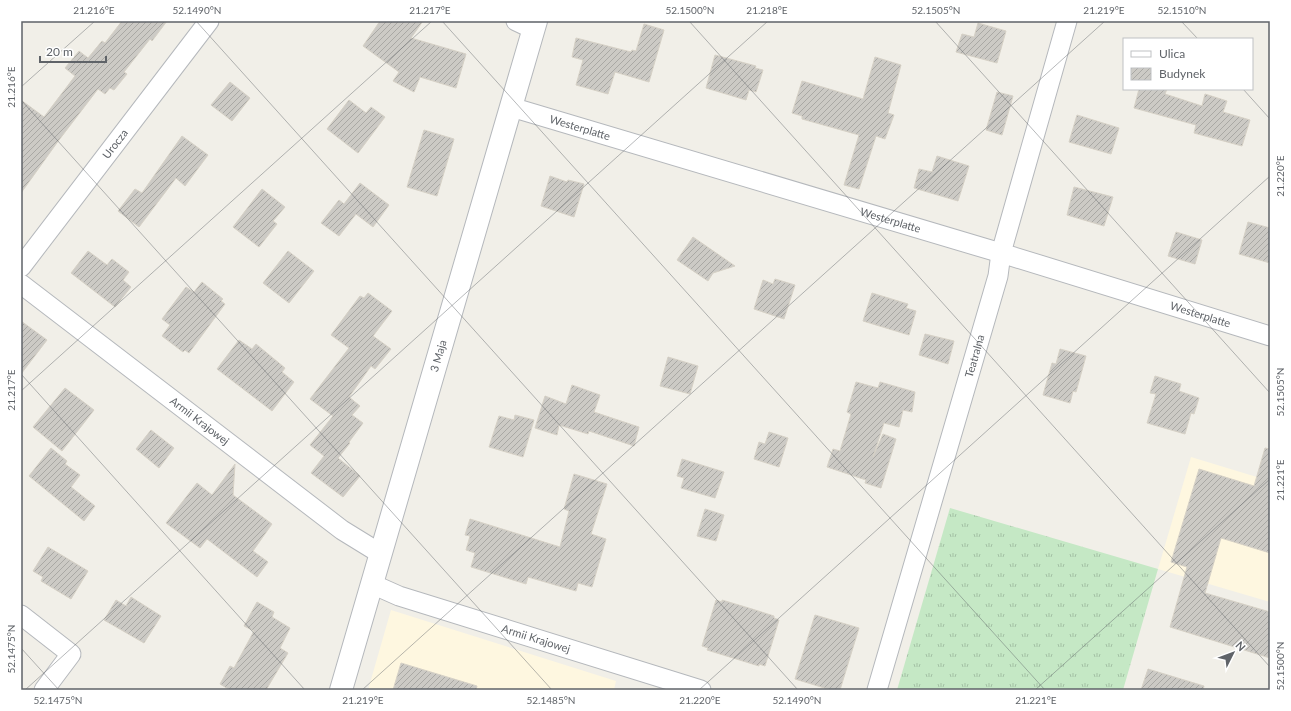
<svg xmlns="http://www.w3.org/2000/svg" width="1291" height="711" font-family="Lato,sans-serif">
  <style>
    .commercial { fill: #fef7e0 }
    .grass { fill: url(#grass-tufts) }
    .building { fill: url(#building-hatch); stroke: #d6d1c6 }
    .lines { fill: none; stroke-linecap: round; stroke-linejoin: round }
    .minor-casing { stroke: #b5b8bc; stroke-width: 21 }
    .tertiary-casing { stroke: #b5b8bc; stroke-width: 24 }
    .minor { stroke: #fff; stroke-width: 19 }
    .tertiary { stroke: #fff; stroke-width: 22 }
    .ticks { fill: none; stroke: #5f6368; stroke-width: 1; stroke-opacity: 0.45 }
    .labels { text-anchor: middle; stroke-width: 3; stroke-linejoin: round; paint-order: stroke }
    .street-label { font-size: 11px; fill: #5f6368; stroke: #fff }
    .neatline { fill: none; stroke: #5f6368; stroke-width: 1.5 }
    .ticks-label { font-size: 10px; text-anchor: middle; fill: #5f6368 }
  </style>
  <defs>
    <pattern id="grass-tufts" width="24" height="20" patternUnits="userSpaceOnUse"><rect width="24" height="20" fill="#c5e8c5"/><path d="M3 7l-1-3M5 7V3M7 7l1-3M15 17l-1-3M17 17v-4M19 17l1-3" fill="none" stroke="#a3c0a4"/></pattern>
    <pattern id="building-hatch" width="6" height="6" patternUnits="userSpaceOnUse"><rect width="6" height="6" fill="#cccac5"/><path d="M-1 1l2-2M0 6l6-6M5 7l2-2" fill="none" stroke="#a9a8a4"/></pattern>
  </defs>
  <rect width="100%" height="100%" fill="#f1efe8"/>
  <!-- commercial -->
  <g class="commercial">
    <polygon points="1191,457 1270,481 1270,602 1158,569"/>
    <polygon points="391,610 616,681 614,690 368,690"/>
  </g>
  <!-- grass -->
  <polygon class="grass" points="950,508 1158,569 1123,690 897,690"/>
  <!-- building -->
  <g class="building">
    <polygon points="122,21 167,21 152,41 150,39 124,72 127,74 114,90 110,88 105,94 98,89 59,140 21,193 21,100 44,117 75,76 65,68 79,51 88,58 102,41 105,43"/>
    <polygon points="380,21 423,21 411,38 466,54 456,88 420,77 414,92 393,81 399,72 363,46"/>
    <polygon points="978,23 1006,31 997,63 956,52 962,34 974,37"/>
    <polygon points="644,24 664,30 649,82 615,72 608,94 576,85 583,60 572,57 576,38 631,52 632,50 636,51"/>
    <polygon points="715,55 756,66 755,68 763,70 756,92 749,90 746,100 706,88"/>
    <polygon points="875,57 901,65 888,113 894,115 885,139 876,136 859,189 844,185 859,135 802,119 802,116 792,113 802,81 863,99"/>
    <polygon points="230,82 250,98 232,121 211,105"/>
    <polygon points="1139,89 1167,89 1165,94 1202,106 1205,94 1227,101 1223,112 1250,120 1242,146 1194,133 1196,125 1134,108"/>
    <polygon points="997,92 1013,96 1002,135 986,130"/>
    <polygon points="349,100 366,113 371,107 385,117 358,153 327,129"/>
    <polygon points="1077,115 1119,128 1111,154 1069,142"/>
    <polygon points="424,130 454,139 437,196 407,187"/>
    <polygon points="182,136 208,155 185,186 176,178 139,227 118,211 135,189 142,193"/>
    <polygon points="937,156 969,166 958,201 914,188 919,169 932,172"/>
    <polygon points="550,176 567,182 568,180 584,184 574,217 541,206"/>
    <polygon points="360,183 389,205 373,227 356,214 339,236 321,223 339,200 344,204"/>
    <polygon points="1074,187 1113,197 1104,226 1067,215"/>
    <polygon points="262,189 285,207 273,221 277,224 259,247 233,227"/>
    <polygon points="1248,222 1270,228 1270,263 1239,254"/>
    <polygon points="1176,232 1202,240 1195,264 1168,256"/>
    <polygon points="693,237 735,266 713,273 708,281 677,260"/>
    <polygon points="88,251 107,265 112,259 129,272 123,280 131,287 115,307 71,273"/>
    <polygon points="288,251 314,271 289,303 263,283"/>
    <polygon points="775,279 795,285 784,319 754,309 763,280 773,284"/>
    <polygon points="202,282 223,299 221,301 225,304 189,353 185,350 183,352 162,336 170,325 162,319 186,287 194,292"/>
    <polygon points="368,293 392,311 373,336 391,349 375,369 371,366 349,397 360,406 352,415 363,423 349,442 350,443 338,458 360,476 343,497 311,473 324,456 310,445 333,416 310,399 349,348 331,335 360,296 364,298"/>
    <polygon points="872,293 908,304 906,308 916,311 909,335 863,321"/>
    <polygon points="21,321 47,340 21,374"/>
    <polygon points="925,334 954,341 948,364 919,355"/>
    <polygon points="239,340 252,349 256,344 285,368 282,372 294,382 272,411 217,369"/>
    <polygon points="1060,349 1086,356 1076,392 1073,391 1070,403 1043,395 1052,363 1056,364"/>
    <polygon points="668,357 698,366 690,394 660,386"/>
    <polygon points="1155,376 1181,384 1179,391 1199,398 1194,414 1191,413 1185,434 1147,423 1156,394 1150,393"/>
    <polygon points="856,382 878,388 880,382 915,392 912,412 903,410 899,427 884,423 873,457 883,434 896,439 881,488 865,483 866,480 827,467 833,449 840,451 851,414 847,412"/>
    <polygon points="572,385 600,395 594,412 639,427 634,446 589,431 588,434 559,425 557,435 535,428 545,396 566,404"/>
    <polygon points="65,388 94,410 62,451 33,427"/>
    <polygon points="515,415 534,420 523,457 489,447 499,416 514,420"/>
    <polygon points="151,430 174,448 159,468 136,449"/>
    <polygon points="769,432 788,438 779,467 754,459 759,442 765,444"/>
    <polygon points="51,448 67,461 65,464 80,475 71,487 95,506 84,521 29,476"/>
    <polygon points="1265,448 1270,449 1270,553 1221,538 1205,593 1270,612 1270,658 1170,627 1187,567 1171,562 1199,469 1254,486"/>
    <polygon points="682,459 724,472 715,498 681,488 684,478 677,476"/>
    <polygon points="235,464 233,495 272,524 253,551 268,562 257,577 207,539 200,548 166,523 197,483 212,495"/>
    <polygon points="574,474 607,484 591,534 606,539 592,587 578,583 576,591 528,577 526,584 471,567 475,553 466,550 470,536 465,535 470,519 560,547 569,511 564,509"/>
    <polygon points="705,509 724,515 716,541 697,536"/>
    <polygon points="48,547 88,571 71,599 41,581 43,577 33,571"/>
    <polygon points="131,597 161,616 144,643 104,620 116,600 126,606"/>
    <polygon points="716,600 722,602 722,600 752,609 774,616 774,618 779,620 765,666 759,664 759,666 707,650 708,648 702,646"/>
    <polygon points="257,602 274,612 272,617 290,628 280,648 288,653 266,690 230,690 220,684 230,666 234,668 254,631 244,626"/>
    <polygon points="815,615 859,628 840,690 831,690 795,679"/>
    <polygon points="401,663 477,686 476,690 393,690"/>
    <polygon points="1148,669 1204,686 1203,690 1141,690"/>
  </g>
  <g class="lines">
    <!-- minor casing -->
    <g class="minor-casing">
      <g id="minor">
        <polyline points="516,21 533,29"/>
        <path id="s1" d="M511,107L1001,253L1270,336"/>
        <path id="s2" d="M21,267L209,21"/>
        <path id="s3" d="M21,284L342,530L381,554"/>
        <path id="s4" d="M372,584L399,596L701,690"/>
        <polyline points="21,615 71,654 44,690"/>
        <path id="s5" d="M877,690L998,276L1001,253L1067,21"/>
      </g>
    </g>
    <!-- tertiary casing -->
    <g class="tertiary-casing">
      <g id="tertiary">
        <path id="s6" d="M341,690L536,21"/>
      </g>
    </g>
    <!-- minor -->
    <use href="#minor" class="minor"/>
    <!-- tertiary -->
    <use href="#tertiary" class="tertiary"/>
  </g>
  <!-- ticks -->
  <path class="ticks" d="M196,21L798,690M442,21L1045,690M689,21L1270,667M935,21L1270,393M1181,21L1198,39M21,87L95,21M1243,89L1270,119M21,100L552,690M21,374L305,690M21,391L432,21M21,648L59,690M25,690L768,21M362,690L1105,21M699,690L1270,176M1035,690L1270,479"/>
  <g class="labels">
    <!-- street labels -->
    <g class="street-label">
      <text dy="4" stroke="none"><textPath href="#s1" startOffset="72">Westerplatte</textPath></text>
      <text dy="4" stroke="none"><textPath href="#s2" startOffset="155">Urocza</textPath></text>
      <text dy="4" stroke="none"><textPath href="#s1" startOffset="396">Westerplatte</textPath></text>
      <text dy="4" stroke="none"><textPath href="#s1" startOffset="720">Westerplatte</textPath></text>
      <text dy="4" stroke="none"><textPath href="#s6" startOffset="348">3 Maja</textPath></text>
      <text dy="4" stroke="none"><textPath href="#s5" startOffset="348">Teatralna</textPath></text>
      <text dy="4" stroke="none"><textPath href="#s3" startOffset="225">Armii Krajowej</textPath></text>
      <text dy="4" stroke="none"><textPath href="#s4" startOffset="173">Armii Krajowej</textPath></text>
    </g>
  </g>
  <!-- border -->
  <rect width="1291" height="711" fill="none" stroke="#ffffff" stroke-width="44"/>
  <!-- legend -->
  <rect x="1123" y="38" width="130" height="52" fill="#ffffff" stroke="#bfc1c3"/>
  <rect x="1131" y="51" width="20" height="6" fill="#ffffff" stroke="#bfc1c3"/>
  <text x="1159" y="58" font-size="12" fill="#5f6368">Ulica</text>
  <rect x="1131" y="68" width="20" height="12" fill="url(#building-hatch)" stroke="#bfc1c3"/>
  <text x="1159" y="78" font-size="12" fill="#5f6368">Budynek</text>
  <!-- north arrow -->
  <g transform="translate(1233 653) rotate(48)" stroke="#ffffff" stroke-width="3" paint-order="stroke">
  <path d="M0-3L7 15L0 10L-7 15Z" fill="#5f6368"/>
  <text y="-6" font-size="11" font-weight="bold" text-anchor="middle" fill="#5f6368">N</text>
  </g>
  <!-- scale -->
  <path d="M40 56v6h66v-6" fill="none" stroke="#5f6368" stroke-width="2"/>
  <text x="46" y="56" font-size="12" fill="#5f6368" stroke="#ffffff" stroke-width="3" paint-order="stroke">20 m</text>
  <rect x="22" y="22" width="1247" height="667" class="neatline"/>
  <g class="ticks-label">
    <text x="94" y="14">21.216°E</text>
    <text x="197" y="14">52.1490°N</text>
    <text x="430" y="14">21.217°E</text>
    <text x="690" y="14">52.1500°N</text>
    <text x="767" y="14">21.218°E</text>
    <text x="936" y="14">52.1505°N</text>
    <text x="1104" y="14">21.219°E</text>
    <text x="1182" y="14">52.1510°N</text>
    <text transform="translate(11 87) rotate(-90)" y="4">21.216°E</text>
    <text transform="translate(1280 176) rotate(-90)" y="4">21.220°E</text>
    <text transform="translate(11 390) rotate(-90)" y="4">21.217°E</text>
    <text transform="translate(1280 392) rotate(-90)" y="4">52.1505°N</text>
    <text transform="translate(1280 480) rotate(-90)" y="4">21.221°E</text>
    <text transform="translate(11 649) rotate(-90)" y="4">52.1475°N</text>
    <text transform="translate(1280 666) rotate(-90)" y="4">52.1500°N</text>
    <text x="58" y="704">52.1475°N</text>
    <text x="363" y="704">21.219°E</text>
    <text x="551" y="704">52.1485°N</text>
    <text x="700" y="704">21.220°E</text>
    <text x="797" y="704">52.1490°N</text>
    <text x="1036" y="704">21.221°E</text>
  </g>
</svg>
